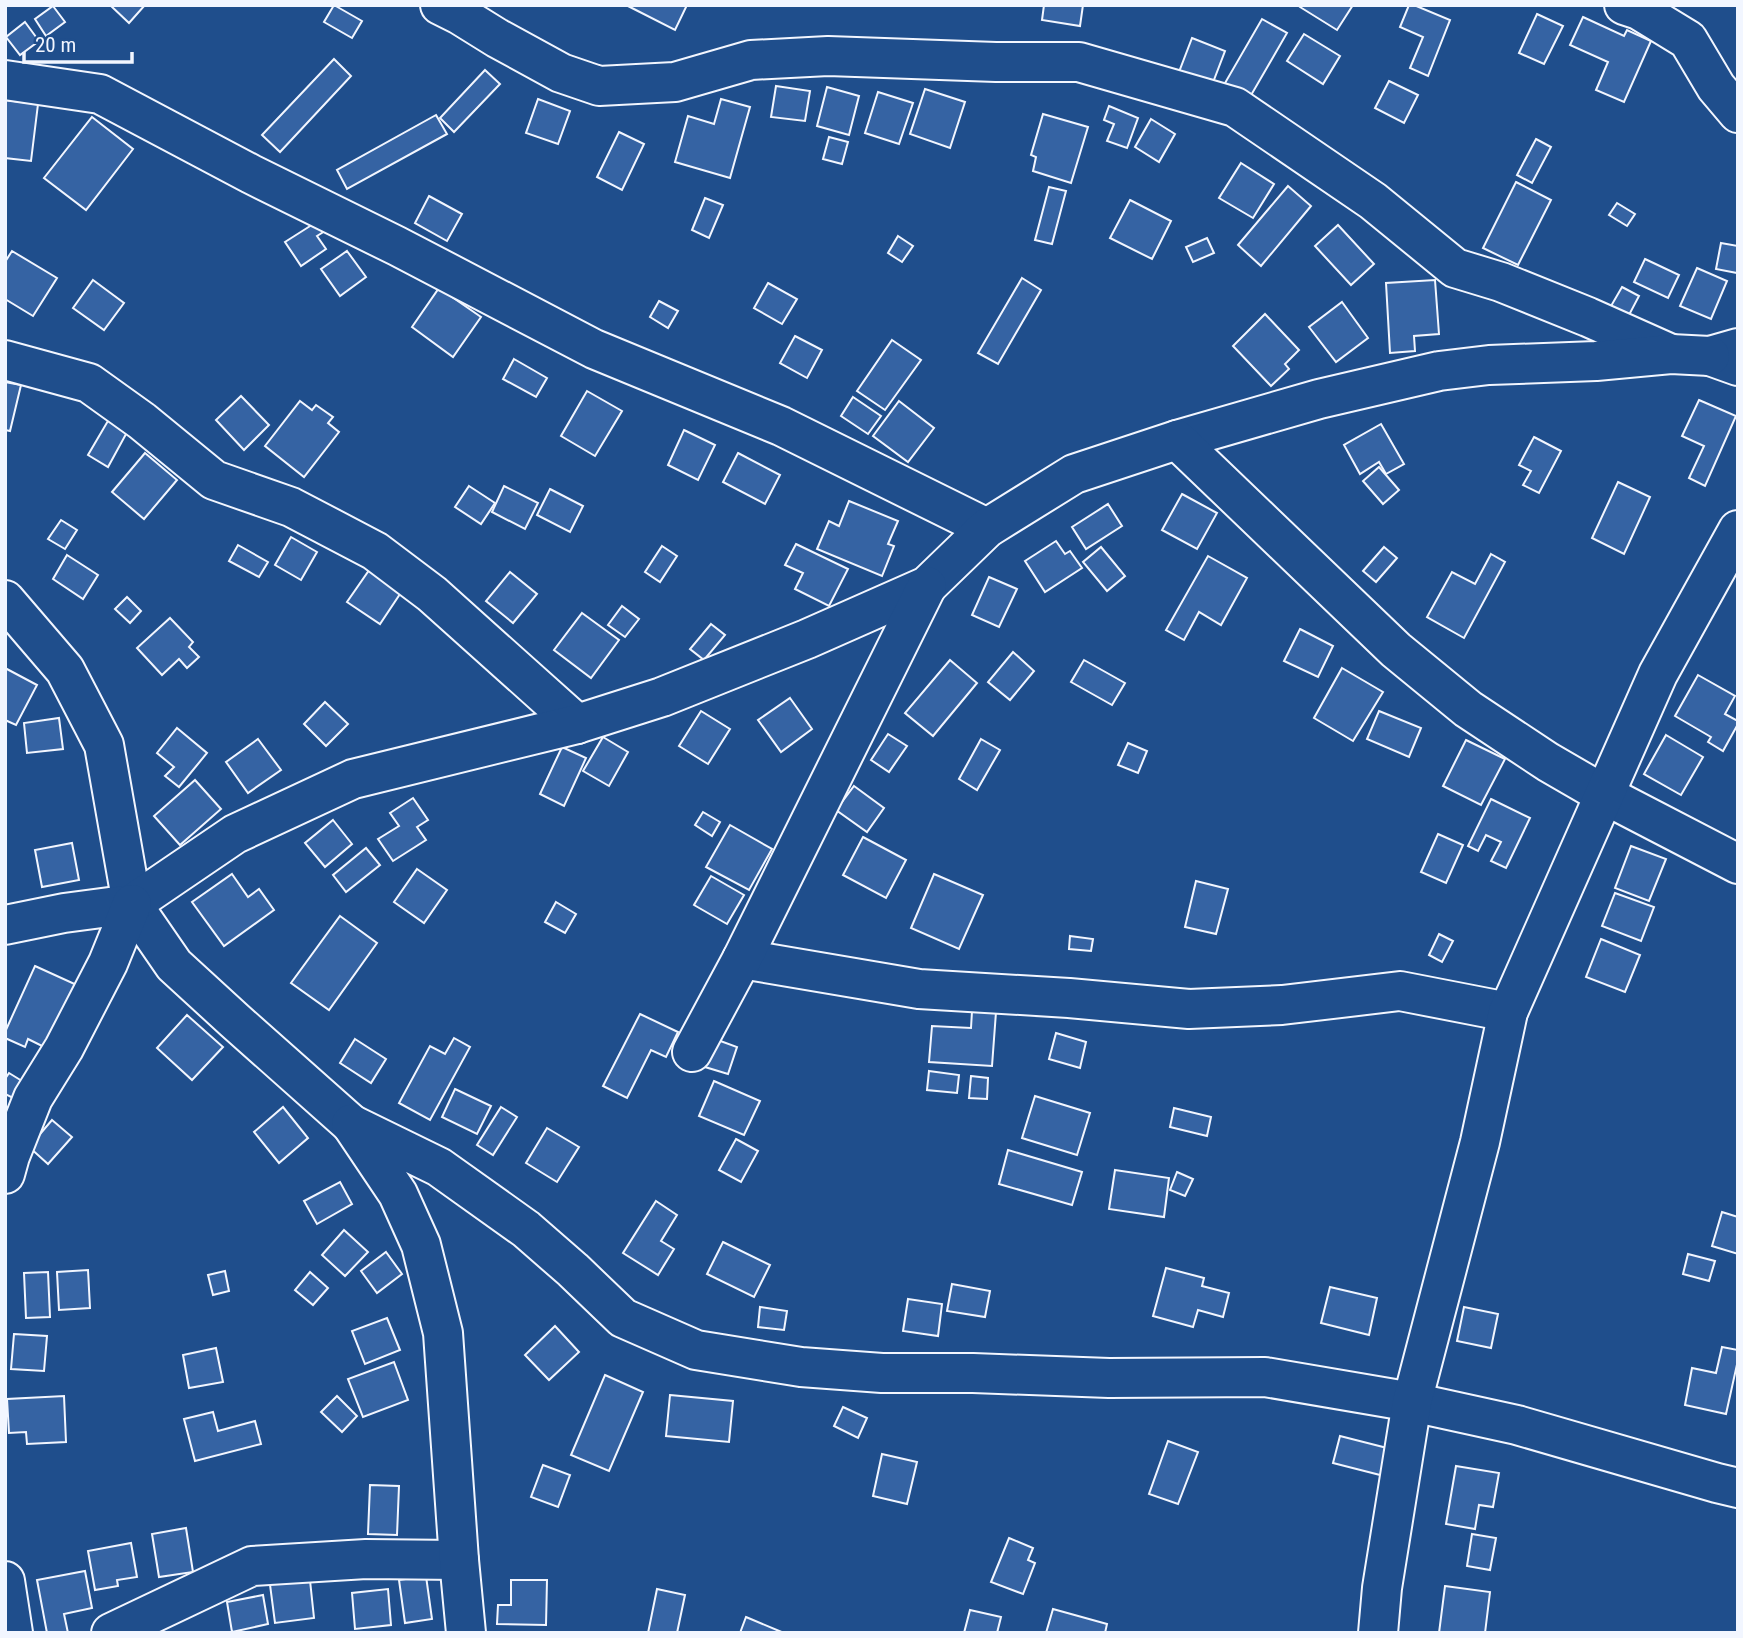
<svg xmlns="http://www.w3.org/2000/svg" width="1743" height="1638" font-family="'Roboto Condensed',sans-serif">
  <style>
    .building { fill: #3563a3; stroke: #f2f6ff; stroke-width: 2 }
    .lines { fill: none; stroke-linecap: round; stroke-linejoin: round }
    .minor-casing { stroke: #f2f6ff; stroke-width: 42 }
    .minor { stroke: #1f4e8c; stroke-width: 38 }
  </style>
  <rect width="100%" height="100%" fill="#1f4e8c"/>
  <!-- building -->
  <g class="building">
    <polygon points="110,5 145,5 129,23"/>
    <polygon points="334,5 362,21 352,38 324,22"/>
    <polygon points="626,5 687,5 675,30"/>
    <polygon points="1044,5 1083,5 1080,26 1042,20"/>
    <polygon points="1301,5 1353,5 1337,30 1300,7"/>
    <polygon points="1409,5 1414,5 1450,20 1428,76 1410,68 1423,37 1400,27"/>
    <polygon points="53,6 65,22 46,36 35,19"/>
    <polygon points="1537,14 1563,26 1544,64 1519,53"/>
    <polygon points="1583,17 1624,36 1627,30 1651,41 1624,102 1596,90 1608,62 1570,45"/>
    <polygon points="1262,19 1287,33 1250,97 1225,83"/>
    <polygon points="25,22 39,41 20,55 6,37"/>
    <polygon points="1304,34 1340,56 1323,84 1287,61"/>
    <polygon points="1192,38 1225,51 1212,85 1179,72"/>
    <polygon points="334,59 351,76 280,152 262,135"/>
    <polygon points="485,70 500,84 454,132 440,118"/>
    <polygon points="1389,81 1418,95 1404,123 1375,108"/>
    <polygon points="776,86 810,91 805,121 771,117"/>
    <polygon points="827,87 859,96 849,135 817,126"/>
    <polygon points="925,89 965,102 950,148 910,134"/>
    <polygon points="878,92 913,103 899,144 865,133"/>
    <polygon points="538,99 570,111 558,144 526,133"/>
    <polygon points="721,99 750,107 730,178 675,162 688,116 714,124"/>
    <polygon points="5,100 38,104 31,161 5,158"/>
    <polygon points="1109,106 1138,118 1127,148 1107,141 1114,124 1104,120"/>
    <polygon points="1043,114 1088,127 1071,183 1033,171 1036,157 1031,155"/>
    <polygon points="436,115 447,134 347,189 337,170"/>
    <polygon points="92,117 133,149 86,210 44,178"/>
    <polygon points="1151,119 1175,134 1159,162 1135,147"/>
    <polygon points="619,132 644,144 622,190 597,177"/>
    <polygon points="829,137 848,142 842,164 823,159"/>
    <polygon points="1536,139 1551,147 1532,183 1517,175"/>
    <polygon points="1241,163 1274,184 1253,218 1219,198"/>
    <polygon points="1516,182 1551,200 1518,265 1483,248"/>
    <polygon points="1288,186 1311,206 1261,266 1238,245"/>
    <polygon points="1049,187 1066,191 1052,244 1035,240"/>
    <polygon points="429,196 462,214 447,241 415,223"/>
    <polygon points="705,198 723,205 709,238 692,230"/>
    <polygon points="1130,200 1171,221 1152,259 1110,238"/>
    <polygon points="1617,203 1635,214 1627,226 1609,215"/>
    <polygon points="318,221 325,231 317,236 326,249 301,266 285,242"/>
    <polygon points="1338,225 1374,264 1351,285 1315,246"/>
    <polygon points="898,236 913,246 902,262 888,253"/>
    <polygon points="1207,238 1214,253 1193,262 1186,247"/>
    <polygon points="1721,243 1738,246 1737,273 1716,269"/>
    <polygon points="12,251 57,278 33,316 5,299 5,262"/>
    <polygon points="347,251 366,277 340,296 321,269"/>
    <polygon points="1645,259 1679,275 1668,298 1634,282"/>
    <polygon points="1697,268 1727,281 1711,319 1680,306"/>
    <polygon points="1022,278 1041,290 998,364 978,353"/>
    <polygon points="93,280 124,303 104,330 73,308"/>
    <polygon points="1435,280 1439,334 1414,336 1415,351 1390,353 1386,283"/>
    <polygon points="768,283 797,299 782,324 754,308"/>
    <polygon points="1622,287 1639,296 1629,315 1611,306"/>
    <polygon points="439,288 481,317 453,357 412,327"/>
    <polygon points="659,301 678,311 668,328 650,317"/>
    <polygon points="1342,302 1368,338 1336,362 1309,327"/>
    <polygon points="1265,314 1299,350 1285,364 1289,369 1271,386 1233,346"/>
    <polygon points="795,336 822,350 807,378 780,363"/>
    <polygon points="892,340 921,360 885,410 857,391"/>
    <polygon points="514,359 547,378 536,397 503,379"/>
    <polygon points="5,382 21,385 10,431 5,430"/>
    <polygon points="587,391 622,411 595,456 561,436"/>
    <polygon points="241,396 269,425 244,450 216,420"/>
    <polygon points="853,397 881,416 868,434 841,416"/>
    <polygon points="1699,400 1736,416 1705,486 1689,478 1704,446 1682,436"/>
    <polygon points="300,401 312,410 316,405 333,417 328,423 339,432 304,477 265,446"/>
    <polygon points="899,401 934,428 908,462 873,436"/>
    <polygon points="112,414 131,425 108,467 88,455"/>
    <polygon points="1381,424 1404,464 1386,474 1379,462 1360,474 1344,445"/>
    <polygon points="684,430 715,445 698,480 668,465"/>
    <polygon points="1534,437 1561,451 1539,493 1523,485 1531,471 1519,465"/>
    <polygon points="145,453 177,480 144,519 112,492"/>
    <polygon points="738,453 780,475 765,504 723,482"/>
    <polygon points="1379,467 1399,490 1383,504 1363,481"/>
    <polygon points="1618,482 1650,497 1624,554 1592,538"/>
    <polygon points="469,486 495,503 481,524 455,507"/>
    <polygon points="504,486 538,503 525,529 492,512"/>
    <polygon points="550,489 583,506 570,532 537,515"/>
    <polygon points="1182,494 1217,513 1197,549 1162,530"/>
    <polygon points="849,501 898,521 888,544 894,546 882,576 817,549 829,521 839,526"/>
    <polygon points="1108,504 1122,526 1086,549 1072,527"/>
    <polygon points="61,520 77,530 65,549 48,539"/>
    <polygon points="291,537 317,552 301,580 275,565"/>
    <polygon points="1056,541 1065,554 1070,551 1082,568 1045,592 1025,561"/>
    <polygon points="796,544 848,569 829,606 795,589 803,573 785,565"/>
    <polygon points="238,545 268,562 259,577 229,561"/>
    <polygon points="662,546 677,556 660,582 645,572"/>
    <polygon points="1101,547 1125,576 1107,591 1083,562"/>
    <polygon points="1384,547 1397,558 1376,582 1363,571"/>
    <polygon points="1491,554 1505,562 1464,638 1427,617 1452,572 1475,584"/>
    <polygon points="67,555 98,575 83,599 53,579"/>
    <polygon points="1208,556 1247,578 1221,625 1199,612 1184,640 1166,630"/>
    <polygon points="372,566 404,588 380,624 347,602"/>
    <polygon points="510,572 537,594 513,623 486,601"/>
    <polygon points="989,577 1017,589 999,627 972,615"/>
    <polygon points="127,597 141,611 130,623 115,609"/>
    <polygon points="622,606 639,619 625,637 608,625"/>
    <polygon points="582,613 619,640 591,678 554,650"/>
    <polygon points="170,618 193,642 189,647 199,657 187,668 179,659 162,675 137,648"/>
    <polygon points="711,624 725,635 704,660 690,649"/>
    <polygon points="1300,629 1333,646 1318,677 1284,661"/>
    <polygon points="1013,652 1034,671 1010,700 988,682"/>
    <polygon points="950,660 977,683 933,736 905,713"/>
    <polygon points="1084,660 1125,683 1112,705 1071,682"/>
    <polygon points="5,668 37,685 16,725 5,720"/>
    <polygon points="1342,668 1383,692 1353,741 1314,718"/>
    <polygon points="1698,675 1735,696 1725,714 1738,721 1738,724 1723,751 1708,742 1711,737 1675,716"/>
    <polygon points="790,698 812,729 781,752 758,720"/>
    <polygon points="325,702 348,724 326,746 304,724"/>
    <polygon points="701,711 730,729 708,764 679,746"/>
    <polygon points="1379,711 1421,728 1409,757 1367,739"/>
    <polygon points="59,718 63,749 27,753 24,723"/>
    <polygon points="177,728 207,753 179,787 165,776 174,767 157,753"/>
    <polygon points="888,734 907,746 889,772 871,760"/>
    <polygon points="1666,735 1703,757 1681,795 1644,774"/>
    <polygon points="603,737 628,752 609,786 583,771"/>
    <polygon points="258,739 281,770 248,793 226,762"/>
    <polygon points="981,739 1000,750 977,790 959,779"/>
    <polygon points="1466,740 1505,759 1481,805 1443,786"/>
    <polygon points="1128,743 1147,751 1138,773 1118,765"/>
    <polygon points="562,747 586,758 564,806 540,794"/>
    <polygon points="195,780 221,809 180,845 154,816"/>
    <polygon points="854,786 884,808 867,832 836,810"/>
    <polygon points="413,798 428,820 417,827 426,840 393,861 378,839 399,826 390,813"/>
    <polygon points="1491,799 1530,818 1506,868 1491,861 1501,842 1486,835 1478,851 1468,846"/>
    <polygon points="703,812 720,822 712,836 695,825"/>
    <polygon points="333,820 352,844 325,867 305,843"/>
    <polygon points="730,825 772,849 749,890 706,867"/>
    <polygon points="1438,834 1463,845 1446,883 1421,872"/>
    <polygon points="863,837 906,860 886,898 843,875"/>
    <polygon points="72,843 79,880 42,887 35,850"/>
    <polygon points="1631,846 1666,859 1649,901 1615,888"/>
    <polygon points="366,848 380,865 346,892 333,875"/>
    <polygon points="417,869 447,890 424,923 394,902"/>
    <polygon points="232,874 248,897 259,889 274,910 224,946 192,902"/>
    <polygon points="934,874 983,895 959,949 911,928"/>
    <polygon points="711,876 744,895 727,924 694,905"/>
    <polygon points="1196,881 1228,889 1216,934 1185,927"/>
    <polygon points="1615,893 1654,907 1641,941 1602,926"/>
    <polygon points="556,902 576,914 565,933 545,922"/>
    <polygon points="340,916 377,943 329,1010 291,983"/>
    <polygon points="1439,934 1453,941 1442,962 1429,955"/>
    <polygon points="1070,936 1093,939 1091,951 1069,949"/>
    <polygon points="1601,939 1640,955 1625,992 1586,977"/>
    <polygon points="35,966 79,986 50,1050 28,1039 25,1047 5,1038 5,1032"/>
    <polygon points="972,1011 996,1012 992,1066 929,1062 932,1026 971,1028"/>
    <polygon points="640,1014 678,1032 666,1057 651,1050 627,1098 603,1086"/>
    <polygon points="187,1015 223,1047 192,1080 157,1048"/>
    <polygon points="1056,1033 1086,1042 1080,1068 1049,1059"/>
    <polygon points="454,1038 470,1047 430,1120 399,1103 430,1046 445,1054"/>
    <polygon points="355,1039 386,1059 371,1083 340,1063"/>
    <polygon points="715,1039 737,1047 728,1074 705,1067"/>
    <polygon points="929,1071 959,1075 957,1093 927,1090"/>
    <polygon points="9,1073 22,1081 13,1098 5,1094 5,1079"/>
    <polygon points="971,1076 988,1078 987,1099 969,1098"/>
    <polygon points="714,1081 760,1101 744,1135 699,1116"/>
    <polygon points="455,1089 491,1106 477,1134 442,1117"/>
    <polygon points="1035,1096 1090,1113 1077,1155 1022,1138"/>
    <polygon points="283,1107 308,1138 279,1163 254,1132"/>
    <polygon points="501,1107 517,1117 493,1155 477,1145"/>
    <polygon points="1174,1108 1211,1117 1207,1136 1170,1127"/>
    <polygon points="52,1120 72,1137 48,1164 29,1147"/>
    <polygon points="547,1128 579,1147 557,1182 526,1163"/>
    <polygon points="736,1139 758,1151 741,1182 719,1170"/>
    <polygon points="1008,1150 1082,1172 1072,1205 999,1184"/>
    <polygon points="1115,1170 1169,1178 1164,1217 1109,1209"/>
    <polygon points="1177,1172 1193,1179 1185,1196 1170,1190"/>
    <polygon points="340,1182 352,1204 317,1224 304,1201"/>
    <polygon points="656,1201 677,1215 661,1241 674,1249 658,1275 623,1253"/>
    <polygon points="1722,1212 1738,1217 1738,1254 1712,1246"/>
    <polygon points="344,1230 368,1252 345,1276 322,1255"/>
    <polygon points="723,1242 770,1265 754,1297 707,1274"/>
    <polygon points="386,1252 402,1274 377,1293 361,1271"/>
    <polygon points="1688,1254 1715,1261 1709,1281 1683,1274"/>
    <polygon points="1166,1268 1204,1278 1202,1286 1229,1293 1223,1317 1198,1310 1193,1327 1153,1316"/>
    <polygon points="88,1270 90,1308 59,1310 57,1272"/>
    <polygon points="225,1271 229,1291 213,1295 208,1275"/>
    <polygon points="48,1272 50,1317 26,1318 24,1273"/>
    <polygon points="310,1272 328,1288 313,1305 295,1290"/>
    <polygon points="952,1284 990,1291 985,1317 947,1311"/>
    <polygon points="1330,1287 1377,1298 1369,1335 1321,1323"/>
    <polygon points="908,1299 942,1304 938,1336 903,1331"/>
    <polygon points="760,1307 787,1311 784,1330 758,1327"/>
    <polygon points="1464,1307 1498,1314 1491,1348 1457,1341"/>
    <polygon points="387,1318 400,1350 365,1364 352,1331"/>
    <polygon points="555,1326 579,1352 549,1380 525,1355"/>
    <polygon points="14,1334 47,1336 44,1371 11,1369"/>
    <polygon points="1722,1347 1738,1350 1738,1360 1726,1414 1685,1405 1692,1368 1716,1373"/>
    <polygon points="216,1348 223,1382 189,1388 183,1355"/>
    <polygon points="394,1362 408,1400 363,1417 348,1379"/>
    <polygon points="605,1375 643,1392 609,1471 571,1455"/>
    <polygon points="670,1395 733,1401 729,1442 666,1436"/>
    <polygon points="64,1396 66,1442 27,1444 26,1432 9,1433 7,1399"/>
    <polygon points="337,1396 357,1416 342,1432 321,1412"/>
    <polygon points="843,1407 867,1418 858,1438 834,1426"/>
    <polygon points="213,1412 218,1431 255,1421 261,1444 195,1461 184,1419"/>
    <polygon points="1340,1436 1391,1449 1384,1476 1333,1463"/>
    <polygon points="1168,1441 1198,1452 1178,1504 1149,1494"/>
    <polygon points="882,1454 917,1462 907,1504 873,1496"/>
    <polygon points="543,1465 570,1475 558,1507 531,1497"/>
    <polygon points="1456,1466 1499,1473 1493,1507 1479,1505 1475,1529 1446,1524"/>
    <polygon points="370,1485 399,1486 397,1535 368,1534"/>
    <polygon points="186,1528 193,1572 159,1577 152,1534"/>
    <polygon points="1472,1534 1496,1538 1490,1570 1467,1566"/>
    <polygon points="1009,1538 1033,1548 1028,1560 1035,1563 1023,1594 991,1582"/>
    <polygon points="131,1543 137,1577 117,1580 118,1586 95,1590 88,1551"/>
    <polygon points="85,1571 92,1608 64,1614 68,1633 47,1633 37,1580"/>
    <polygon points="309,1571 314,1618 275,1623 269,1577"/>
    <polygon points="426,1576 432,1619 405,1623 399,1580"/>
    <polygon points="511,1580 547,1580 546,1625 497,1624 498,1605 511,1605"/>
    <polygon points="1445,1586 1490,1592 1485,1633 1439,1633"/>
    <polygon points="388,1589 391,1625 355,1629 352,1593"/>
    <polygon points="657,1589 685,1595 677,1633 648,1633"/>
    <polygon points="263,1595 268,1624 232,1632 227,1602"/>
    <polygon points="1053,1609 1107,1624 1105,1633 1046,1633"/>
    <polygon points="970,1610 1001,1617 997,1633 964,1633"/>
    <polygon points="746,1617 784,1633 740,1633"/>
  </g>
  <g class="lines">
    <!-- minor casing -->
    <g class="minor-casing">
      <g id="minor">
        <polyline points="440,5 460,15 497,38 561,73 599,86 675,82 751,60 828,56 996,62 1079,62 1235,107 1373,201 1455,268 1501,282 1588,317 1671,354"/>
        <polyline points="1624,5 1639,10 1688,40 1716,87 1738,113"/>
        <polyline points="5,80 100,94 251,174 397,246 594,349 781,426 987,528"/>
        <polyline points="1738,348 1710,356 1738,366"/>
        <polyline points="5,360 89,383 142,421 214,480 291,507 375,551 432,594 577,724"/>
        <polyline points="1177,440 1319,399 1439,371 1489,365 1596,361 1671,354 1710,356"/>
        <polyline points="5,600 65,670 104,745 132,904 174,965 234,1020 351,1124"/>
        <polyline points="5,925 64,913 132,904 235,834 353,779 577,724 662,697 807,639 927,586 987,528 1074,474 1177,440 1396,650 1468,709 1548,762 1605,795 1738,864"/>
        <polyline points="742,959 919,989 1069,998 1189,1009 1282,1005 1400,991 1508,1012"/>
        <polyline points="692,1052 742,959 927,586"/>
        <polyline points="5,1174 10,1156 33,1098 64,1048 108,963 132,904"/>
        <polyline points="5,1581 13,1633"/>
        <polyline points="111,1633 252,1566 366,1559 459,1560"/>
        <polyline points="466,1633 459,1560 443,1333 421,1245 398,1194 351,1124 439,1167 526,1229 573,1270 623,1318 696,1350 801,1367 882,1373 973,1373 1109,1378 1265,1377 1412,1402 1517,1425 1717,1483 1738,1488"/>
        <polyline points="1378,1633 1382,1588 1412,1402 1480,1142 1508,1012 1658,674 1738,530"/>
      </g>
    </g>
    <!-- minor -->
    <use href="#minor" class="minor"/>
  </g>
  <!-- border -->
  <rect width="1743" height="1638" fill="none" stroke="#f2f6ff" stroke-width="14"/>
  <!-- scale -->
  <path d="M24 52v10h108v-10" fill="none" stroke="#f2f6ff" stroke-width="3.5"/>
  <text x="35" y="52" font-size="21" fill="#f2f6ff" stroke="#1f4e8c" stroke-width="5" paint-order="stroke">20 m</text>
</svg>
